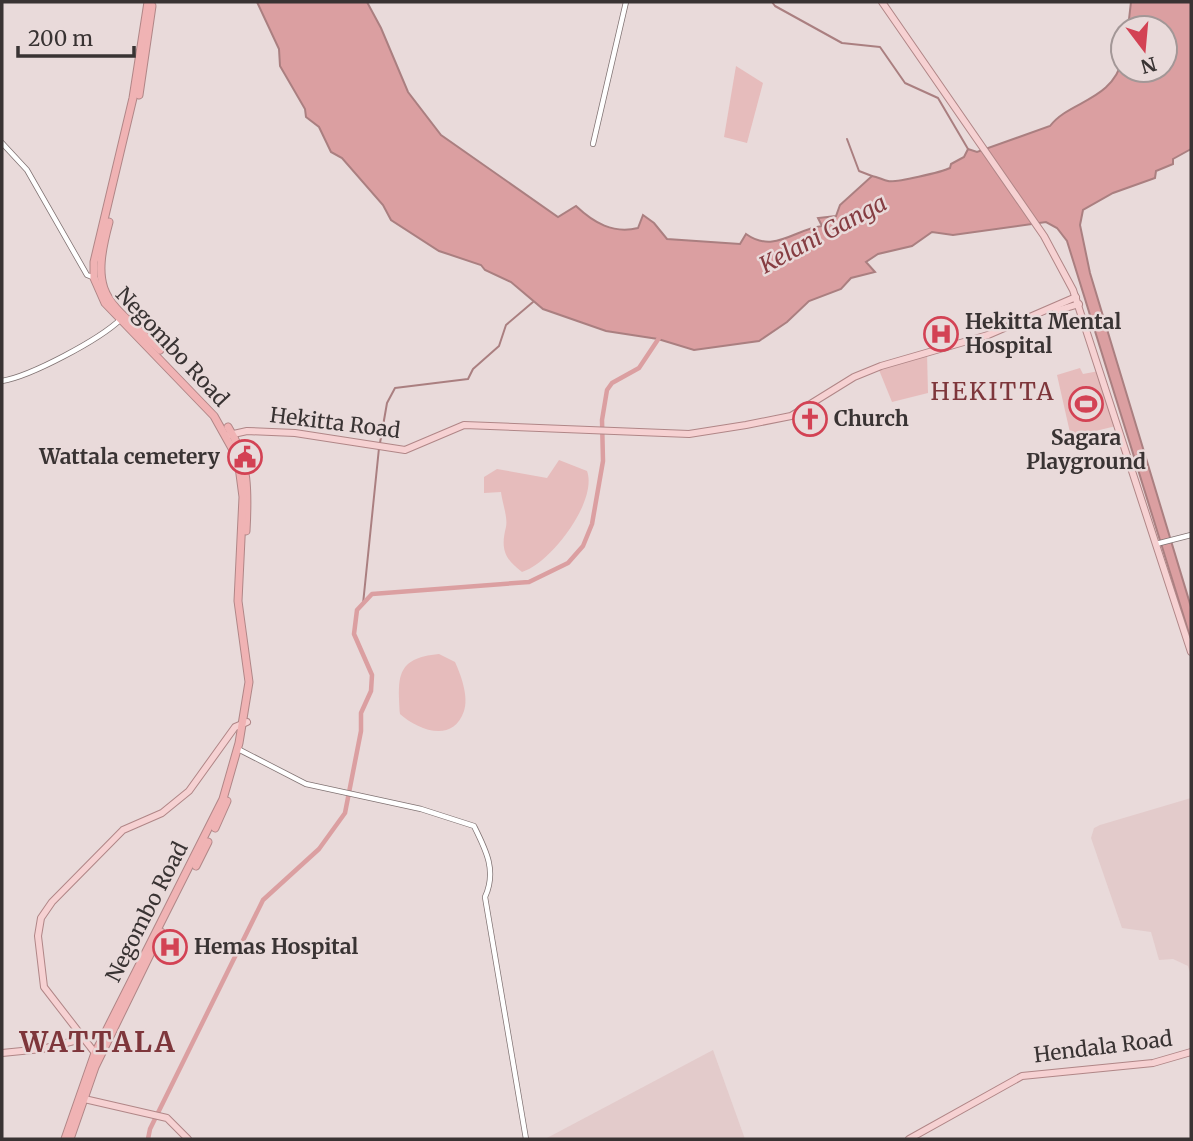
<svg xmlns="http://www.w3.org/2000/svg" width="1193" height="1141" font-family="Merriweather,serif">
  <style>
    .built { fill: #e3cbcb }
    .green { fill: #e6bcbc }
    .water { fill: #db9fa1; stroke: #aa7f80; stroke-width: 2 }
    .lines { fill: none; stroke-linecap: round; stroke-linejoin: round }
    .stream { stroke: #aa7f80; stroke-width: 2 }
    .canal { stroke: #db9fa1; stroke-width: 4.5 }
    .minor-casing { stroke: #807373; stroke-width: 6 }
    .major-casing { stroke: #b08687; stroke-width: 8 }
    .highway-casing { stroke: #b08687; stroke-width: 9 }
    .minor { stroke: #fff; stroke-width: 4.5 }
    .major { stroke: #f6d1d2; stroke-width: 6 }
    .highway { stroke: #f0b3b4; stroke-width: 7 }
    .labels { text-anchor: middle; stroke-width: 5; stroke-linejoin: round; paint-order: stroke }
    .poi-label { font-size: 21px; font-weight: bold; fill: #393333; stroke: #e9dada; text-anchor: start }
    .street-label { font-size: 21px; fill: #393333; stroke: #e9dada }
    .water-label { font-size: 23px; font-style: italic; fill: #863d42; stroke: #e9dada }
    .quarter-label { font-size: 24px; letter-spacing: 2px; fill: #7e363b; stroke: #e9dada }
    .district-label { font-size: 28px; font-weight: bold; letter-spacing: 2px; fill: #7e363b; stroke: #e9dada }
  </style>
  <rect width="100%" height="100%" fill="#e9dada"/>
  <!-- built -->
  <g class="built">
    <polygon points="1191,798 1191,976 1188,966 1173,959 1159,960 1151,932 1122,928 1091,838 1094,828 1100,825"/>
    <polygon points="713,1050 745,1139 545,1139"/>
  </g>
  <!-- green -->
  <g class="green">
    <polygon points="736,66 763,83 747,143 724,137"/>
    <polygon points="927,353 928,393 892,402 879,370"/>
    <polygon points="1080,368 1083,374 1099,371 1116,426 1071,437 1057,375"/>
    <path d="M559,460L587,471C598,501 551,563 522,572C503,558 501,547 506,527C508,517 502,502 501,492L484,493V477L497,469L547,478Z"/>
    <path d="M439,654L455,662C461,675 469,697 464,711C453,744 418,730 400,714C398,678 395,658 439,654Z"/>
  </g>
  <!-- water -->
  <path class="water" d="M257,2H367L381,28L408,92L441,135L558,217L576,206C594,223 613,234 638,228L643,215L654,223L667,239L740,244L746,234C774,254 795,229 822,226L818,218L836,216L840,205L872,176C878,177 883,180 888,181C895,183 942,172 950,168L951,164L964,157L968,149L977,152L1050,126C1070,100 1112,102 1123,58V70H1165V28H1128L1131,2H1191V149L1173,159V164L1156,171L1155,178L1113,193L1083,210L1080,225L1090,273L1191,607V640L1067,241L1057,228L1046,222L953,235L932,232L912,246L878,254L866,262L875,272L851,278L841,289L809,301L787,322L759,341L694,350L658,339L606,331L543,309L511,282L485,270L481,265L439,251L391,220L383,205L342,158L331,152L319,127L306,117L305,109L280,66L279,49Z"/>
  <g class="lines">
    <!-- stream -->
    <g class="stream">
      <polyline points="772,2 775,6 842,43 880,47 905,83 938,98 968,149"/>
      <polyline points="847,139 859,171 872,176"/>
      <polyline points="380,443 387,403 395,388 468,379 473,369 499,346 506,325 533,302"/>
      <polyline points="363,604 379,448"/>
    </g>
    <!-- canal -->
    <polyline class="canal" points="148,1139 150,1129 263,900 319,849 345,813 361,731 361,713 371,691 372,675 354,634 357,610 372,594 529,582 568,563 583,546 592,524 603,461 602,420 607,390 612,383 639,368 661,335"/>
    <!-- minor casing -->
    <g class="minor-casing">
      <g id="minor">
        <polyline points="2,143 27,170 87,275 95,278"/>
        <polyline points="593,144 626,2"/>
        <path d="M2,381C31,376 99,340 121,319"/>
        <polyline points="1156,544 1191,535"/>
        <path d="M238,749L306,784L421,809L474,826C486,850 497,871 485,897L526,1139"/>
      </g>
    </g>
    <!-- major casing -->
    <g class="major-casing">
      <g id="major">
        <polyline points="882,2 1044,236 1073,290 1191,652"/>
        <polyline points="1056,311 1079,304"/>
        <polyline points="229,435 247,431 295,433 405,450 464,425 689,434 746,425 791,416 854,377 881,366 988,335 1076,297"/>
        <polyline points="2,1053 42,1049 106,1033"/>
        <polyline points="95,1053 44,987 38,936 41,918 52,902 123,830 162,813 189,791 235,727 247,722"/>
        <polyline points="80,1098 167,1118 188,1139"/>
        <polyline points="909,1139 1022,1076 1153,1063 1191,1052"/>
      </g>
    </g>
    <!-- highway casing -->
    <g class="highway-casing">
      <g id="highway">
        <polyline points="139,95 152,6"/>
        <path d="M109,222C88,299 109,300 160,350"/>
        <path d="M228,427C249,459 248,495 246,531"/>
        <polyline points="215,828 227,801"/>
        <polyline points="196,866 208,842"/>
        <polyline points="65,1139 95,1053 223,799 239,743 249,682 238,601 243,497 238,459 214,416 105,303 94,278 94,262 133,98 148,2"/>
        <polyline points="70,1139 95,1067 161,932"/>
      </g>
    </g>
    <!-- minor -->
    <use href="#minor" class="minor"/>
    <!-- major -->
    <use href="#major" class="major"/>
    <!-- highway -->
    <use href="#highway" class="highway"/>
  </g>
  <!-- icons -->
  <defs>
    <g id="hospital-ring" transform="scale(1.75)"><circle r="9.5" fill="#e9dada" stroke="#d34254" stroke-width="1.5"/><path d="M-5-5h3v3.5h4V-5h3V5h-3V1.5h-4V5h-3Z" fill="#d34254"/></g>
    <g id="stadium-ring" transform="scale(1.75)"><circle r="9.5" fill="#e9dada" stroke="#d34254" stroke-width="1.5"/><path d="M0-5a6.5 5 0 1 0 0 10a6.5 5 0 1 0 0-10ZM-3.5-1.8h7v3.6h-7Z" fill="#d34254"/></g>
    <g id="church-ring" transform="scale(1.75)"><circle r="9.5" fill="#e9dada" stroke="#d34254" stroke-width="1.5"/><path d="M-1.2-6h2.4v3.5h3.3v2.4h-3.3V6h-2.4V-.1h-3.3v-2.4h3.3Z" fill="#d34254"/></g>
    <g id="civic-ring" transform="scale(1.75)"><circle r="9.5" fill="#e9dada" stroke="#d34254" stroke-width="1.5"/><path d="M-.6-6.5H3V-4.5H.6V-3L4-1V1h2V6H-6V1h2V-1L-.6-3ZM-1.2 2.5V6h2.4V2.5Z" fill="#d34254"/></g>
  </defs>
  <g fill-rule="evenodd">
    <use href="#hospital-ring" x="941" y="334"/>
    <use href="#stadium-ring" x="1086" y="404"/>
    <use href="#church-ring" x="810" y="419"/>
    <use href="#civic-ring" x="245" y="457"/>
    <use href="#hospital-ring" x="170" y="947"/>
  </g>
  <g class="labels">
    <!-- poi labels -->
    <g class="poi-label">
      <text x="965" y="329">Hekitta Mental<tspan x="965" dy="24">Hospital</tspan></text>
      <text x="834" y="426">Church</text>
      <text x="1086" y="445" text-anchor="middle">Sagara<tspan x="1086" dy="24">Playground</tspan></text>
      <text x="220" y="464" text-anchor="end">Wattala cemetery</text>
      <text x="194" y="954">Hemas Hospital</text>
    </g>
    <!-- street labels -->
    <g class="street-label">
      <text transform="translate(172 347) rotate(47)" y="7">Negombo Road</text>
      <text transform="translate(335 423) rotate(7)" y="7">Hekitta Road</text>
      <text transform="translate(147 912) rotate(-63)" y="7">Negombo Road</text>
      <text transform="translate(1103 1047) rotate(-7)" y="7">Hendala Road</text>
    </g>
    <!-- water labels -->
    <g class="water-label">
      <text transform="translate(823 234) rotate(-28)" y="8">Kelani Ganga</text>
    </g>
    <!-- quarter labels -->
    <g class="quarter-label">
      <text x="993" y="400">HEKITTA</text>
    </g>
    <!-- district labels -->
    <g class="district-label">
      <text x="98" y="1052">WATTALA</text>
    </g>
  </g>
  <!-- border -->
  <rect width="1193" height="1141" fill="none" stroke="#393333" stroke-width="7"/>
  <!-- north arrow -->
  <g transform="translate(1144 49) rotate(164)"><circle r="33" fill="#e9dada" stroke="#a39797" stroke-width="2"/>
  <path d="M0-5L12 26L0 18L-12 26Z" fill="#d34254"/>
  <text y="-10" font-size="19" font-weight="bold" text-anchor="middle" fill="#393333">N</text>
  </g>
  <!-- scale -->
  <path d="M18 46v10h116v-10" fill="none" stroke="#393333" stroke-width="3.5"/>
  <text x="28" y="46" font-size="21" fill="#393333" stroke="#e9dada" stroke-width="5" paint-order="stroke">200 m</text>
</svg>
